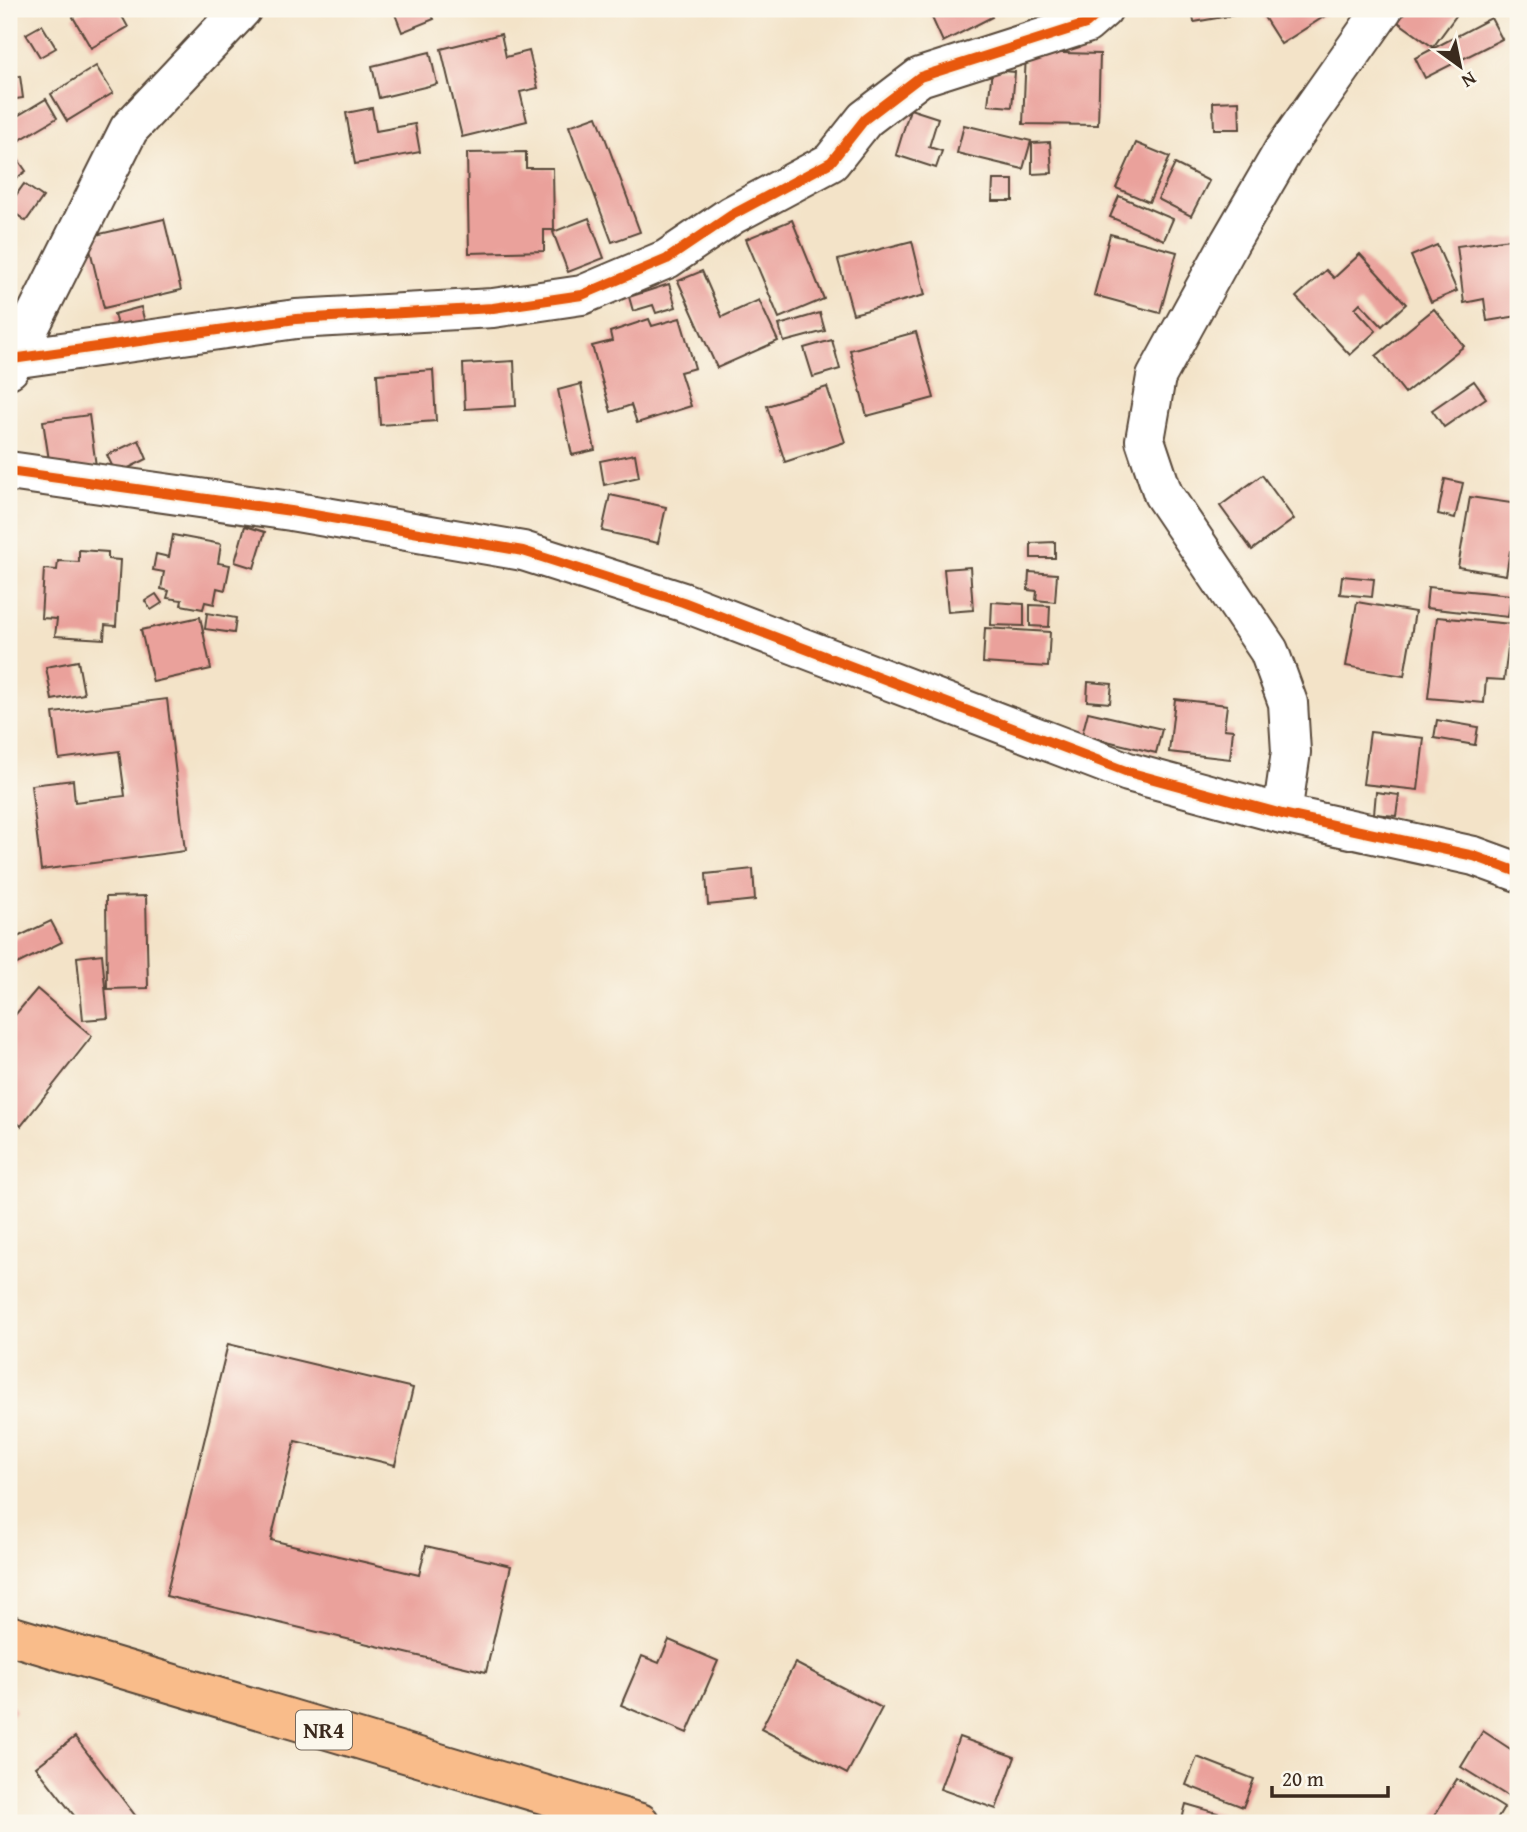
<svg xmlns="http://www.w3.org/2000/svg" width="1527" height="1832" font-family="'Gentium Book Plus',serif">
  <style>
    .building { fill: #eaa19b }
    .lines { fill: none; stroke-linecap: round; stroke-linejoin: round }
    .minor-casing { stroke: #574638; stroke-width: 42 }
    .trunk-casing { stroke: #574638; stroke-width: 42 }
    .minor { stroke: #fff; stroke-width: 38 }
    .trunk { stroke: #f9bc8a; stroke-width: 38 }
    .cycleway-casing { stroke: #fbf7ec; stroke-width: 15 }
    .cycleway { stroke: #e8590c; stroke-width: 10 }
    .labels { text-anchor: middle; stroke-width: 7; stroke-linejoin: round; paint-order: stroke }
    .shield { fill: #fbf7ec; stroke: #75685c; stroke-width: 2 }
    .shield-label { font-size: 23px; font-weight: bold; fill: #3b2a1e }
  </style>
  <rect width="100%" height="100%" fill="#fbf7ec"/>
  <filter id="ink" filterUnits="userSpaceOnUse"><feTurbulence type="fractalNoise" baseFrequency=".0143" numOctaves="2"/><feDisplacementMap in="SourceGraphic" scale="14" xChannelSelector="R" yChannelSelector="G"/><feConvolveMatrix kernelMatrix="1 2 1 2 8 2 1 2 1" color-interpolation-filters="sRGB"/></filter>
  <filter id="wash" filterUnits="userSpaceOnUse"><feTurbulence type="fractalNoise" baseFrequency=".00686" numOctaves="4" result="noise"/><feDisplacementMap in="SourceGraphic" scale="28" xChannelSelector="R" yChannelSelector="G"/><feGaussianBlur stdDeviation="1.57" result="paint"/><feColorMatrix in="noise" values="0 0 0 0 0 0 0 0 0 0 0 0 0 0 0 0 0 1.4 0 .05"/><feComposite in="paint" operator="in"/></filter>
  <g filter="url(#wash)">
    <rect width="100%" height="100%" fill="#f3e3c8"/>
    <g id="blocks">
      <!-- building -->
      <g class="building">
        <polygon points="87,9 118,9 128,27 91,48 73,17"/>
        <polygon points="393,9 429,9 434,19 402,32"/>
        <polygon points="928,9 988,9 992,17 943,42"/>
        <polygon points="1037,9 1072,9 1072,10 1038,17"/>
        <polygon points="1192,9 1234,9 1235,15 1194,22"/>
        <polygon points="1259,9 1336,9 1281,44"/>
        <polygon points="1408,9 1461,9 1433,47 1398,22"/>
        <polygon points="1491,18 1502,39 1425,78 1415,58"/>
        <polygon points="42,25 56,48 40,57 26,34"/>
        <polygon points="501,34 506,57 529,51 538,88 520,92 527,121 462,137 441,49"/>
        <polygon points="430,52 437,84 379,98 372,66"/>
        <polygon points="1026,52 1100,54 1098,125 1023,124"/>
        <polygon points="96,66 113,93 67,121 51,94"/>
        <polygon points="992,70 1015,72 1012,107 988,105"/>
        <polygon points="20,76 23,98 9,100 9,78"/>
        <polygon points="46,99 57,118 13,144 9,136 9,121"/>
        <polygon points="1239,101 1240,129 1214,129 1213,102"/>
        <polygon points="372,108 376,131 415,124 420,152 355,164 346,113"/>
        <polygon points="910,109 938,118 929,147 942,151 936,168 896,155"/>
        <polygon points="597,116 640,232 612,242 569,126"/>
        <polygon points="964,125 1031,141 1023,169 957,153"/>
        <polygon points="1050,142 1052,173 1032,174 1032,143"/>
        <polygon points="1136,143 1170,157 1149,202 1116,188"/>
        <polygon points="526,152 526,168 553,168 554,230 544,230 544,251 469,253 467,153"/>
        <polygon points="17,158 26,171 9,184 9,164"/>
        <polygon points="1175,164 1209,181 1191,216 1158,199"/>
        <polygon points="993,180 1013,180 1013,201 992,201"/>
        <polygon points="24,184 43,197 26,221 9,209 9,205"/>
        <polygon points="1119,196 1173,219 1164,240 1110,217"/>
        <polygon points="589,218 604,258 568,272 553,232"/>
        <polygon points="164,219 181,290 104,308 87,237"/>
        <polygon points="792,220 824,299 779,318 746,239"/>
        <polygon points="1110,234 1177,252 1160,313 1094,295"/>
        <polygon points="1518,238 1518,316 1487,321 1484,299 1464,303 1457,246"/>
        <polygon points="912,241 925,295 853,314 838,260"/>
        <polygon points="1437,245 1457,291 1431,302 1411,256"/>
        <polygon points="1360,254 1406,304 1382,326 1360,303 1355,308 1376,331 1350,355 1296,297 1326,270 1334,278"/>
        <polygon points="702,271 722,317 759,300 778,341 717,368 678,281"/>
        <polygon points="669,284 676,307 656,313 653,305 633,311 629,297"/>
        <polygon points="141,307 145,323 118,329 114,314"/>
        <polygon points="1434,309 1464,346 1405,393 1376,356"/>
        <polygon points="820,313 825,331 784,342 779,325"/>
        <polygon points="680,318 695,368 680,372 691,406 637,423 631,405 611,412 592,346 612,341 610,332 649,319 652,326"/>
        <polygon points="916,332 934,398 867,416 850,350"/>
        <polygon points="832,340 840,369 813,377 804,348"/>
        <polygon points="514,361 516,406 465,409 463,364"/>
        <polygon points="433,370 436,421 380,425 377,374"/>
        <polygon points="1474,381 1486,398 1444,427 1432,410"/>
        <polygon points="581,384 595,450 572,455 558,390"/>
        <polygon points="827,387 845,442 785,462 767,406"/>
        <polygon points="89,415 96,466 51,473 43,421"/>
        <polygon points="139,440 147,459 116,474 107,455"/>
        <polygon points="635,454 639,477 604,485 600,461"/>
        <polygon points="1262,475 1294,519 1252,550 1220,506"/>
        <polygon points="1445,479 1463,483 1455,518 1438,514"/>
        <polygon points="610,495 666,507 658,543 602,531"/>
        <polygon points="1470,497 1518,504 1518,552 1510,551 1506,575 1458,567"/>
        <polygon points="245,526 265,532 254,568 235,562"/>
        <polygon points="173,535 221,544 218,563 230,565 225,590 217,588 214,604 205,602 203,609 181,605 182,600 167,598 169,591 161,589 164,572 153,570 156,554 169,557"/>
        <polygon points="1055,542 1055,558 1031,558 1031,543"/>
        <polygon points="79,550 108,552 108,559 120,560 116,626 105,625 104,639 55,636 57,619 41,618 44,569 57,570 58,561 79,562"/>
        <polygon points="970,567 973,610 948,612 944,569"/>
        <polygon points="1029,572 1057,574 1055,602 1036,600 1037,591 1028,590"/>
        <polygon points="1342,576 1374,579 1372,597 1340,594"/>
        <polygon points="1428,587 1511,595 1508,617 1426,608"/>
        <polygon points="156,594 162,603 151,610 145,601"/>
        <polygon points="992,602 1024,604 1024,626 991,625"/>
        <polygon points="1357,602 1415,612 1404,676 1346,666"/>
        <polygon points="1030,605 1050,606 1049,627 1030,626"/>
        <polygon points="207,613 236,618 234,633 205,629"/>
        <polygon points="200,617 211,669 153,682 141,630"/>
        <polygon points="1437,617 1511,624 1504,680 1486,679 1484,703 1428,698"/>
        <polygon points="985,628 1050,632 1048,667 983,663"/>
        <polygon points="78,661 84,694 52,700 46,667"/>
        <polygon points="1088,682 1112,684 1110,703 1087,701"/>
        <polygon points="167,699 185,851 41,870 31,785 73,780 75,802 125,796 119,751 59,759 53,713"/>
        <polygon points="1175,699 1227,705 1224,729 1233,730 1230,759 1169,752"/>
        <polygon points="1088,712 1162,729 1156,753 1082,735"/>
        <polygon points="1437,720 1478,727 1475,745 1434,738"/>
        <polygon points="9,728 13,728 14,752 9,752"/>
        <polygon points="1370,732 1424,738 1418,790 1363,784"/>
        <polygon points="1376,792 1399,795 1396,816 1374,814"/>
        <polygon points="753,869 755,900 708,905 706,874"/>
        <polygon points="146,896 148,988 107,989 106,897"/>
        <polygon points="51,921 62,942 9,968 9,941"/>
        <polygon points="102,954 108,1018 83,1020 77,957"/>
        <polygon points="37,989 92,1036 21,1126 9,1115 9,1022"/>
        <polygon points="228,1344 413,1388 395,1465 295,1441 271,1540 419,1575 426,1546 511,1566 486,1672 166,1596"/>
        <polygon points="669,1640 718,1661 687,1733 621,1705 642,1656 659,1663"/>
        <polygon points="795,1663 882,1708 847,1774 761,1729"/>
        <polygon points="9,1701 16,1711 9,1717"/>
        <polygon points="1483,1731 1518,1754 1518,1783 1509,1797 1461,1767"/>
        <polygon points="75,1737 141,1823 80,1823 36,1767"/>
        <polygon points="959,1737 1015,1757 996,1809 940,1789"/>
        <polygon points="1197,1757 1254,1779 1243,1807 1186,1785"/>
        <polygon points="1457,1779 1504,1808 1495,1823 1434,1823 1431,1821"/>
        <polygon points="1186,1804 1234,1818 1232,1823 1181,1823"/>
      </g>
    </g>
  </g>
  <g filter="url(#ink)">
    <use href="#blocks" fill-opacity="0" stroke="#574638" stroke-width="2"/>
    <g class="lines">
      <!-- minor casing -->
      <g class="minor-casing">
        <g id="minor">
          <polyline points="12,359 296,319 493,308 582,295 667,259 732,215 831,162 865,119 920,77 1086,24 1103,9"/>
          <polyline points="9,369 129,129 242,9"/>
          <polyline points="9,471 291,511 523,551 683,602 1128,772 1282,814 1474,856 1518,872"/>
          <polyline points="1282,814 1291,752 1288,703 1269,651 1163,494 1145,440 1156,377 1230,242 1283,151 1383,9"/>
        </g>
      </g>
      <!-- trunk casing -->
      <g class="trunk-casing">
        <polyline id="trunk" points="9,1635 640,1823"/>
      </g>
      <!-- minor -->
      <use href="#minor" class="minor"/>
      <!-- trunk -->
      <use href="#trunk" class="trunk"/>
      <!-- cycleway casing -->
      <g class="cycleway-casing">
        <g id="cycleway">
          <polyline points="12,359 296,319 493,308 582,295 667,259 732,215 831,162 865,119 920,77 1086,24 1103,9"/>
          <polyline points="9,471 291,511 523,551 683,602 1128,772 1282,814 1474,856 1518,872"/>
        </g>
      </g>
      <!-- cycleway -->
      <use href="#cycleway" class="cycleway"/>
    </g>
  </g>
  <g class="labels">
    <!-- shield labels -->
    <rect class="shield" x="296" y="1710.5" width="56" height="39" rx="5"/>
    <g class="shield-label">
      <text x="324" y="1738">NR4</text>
    </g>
  </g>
  <!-- margin -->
  <rect width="1527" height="1832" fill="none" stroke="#fbf7ec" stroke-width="35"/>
  <!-- north arrow -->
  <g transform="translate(1460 66) rotate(147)" stroke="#fbf7ec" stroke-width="5" paint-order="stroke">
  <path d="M0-5L12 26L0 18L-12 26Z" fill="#3b2a1e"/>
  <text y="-10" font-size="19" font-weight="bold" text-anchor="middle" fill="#3b2a1e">N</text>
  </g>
  <!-- scale -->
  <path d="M1272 1786v10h116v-10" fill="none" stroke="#3b2a1e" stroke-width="3.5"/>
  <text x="1282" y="1786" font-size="21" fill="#3b2a1e" stroke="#fbf7ec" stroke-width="5" paint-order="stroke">20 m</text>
</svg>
